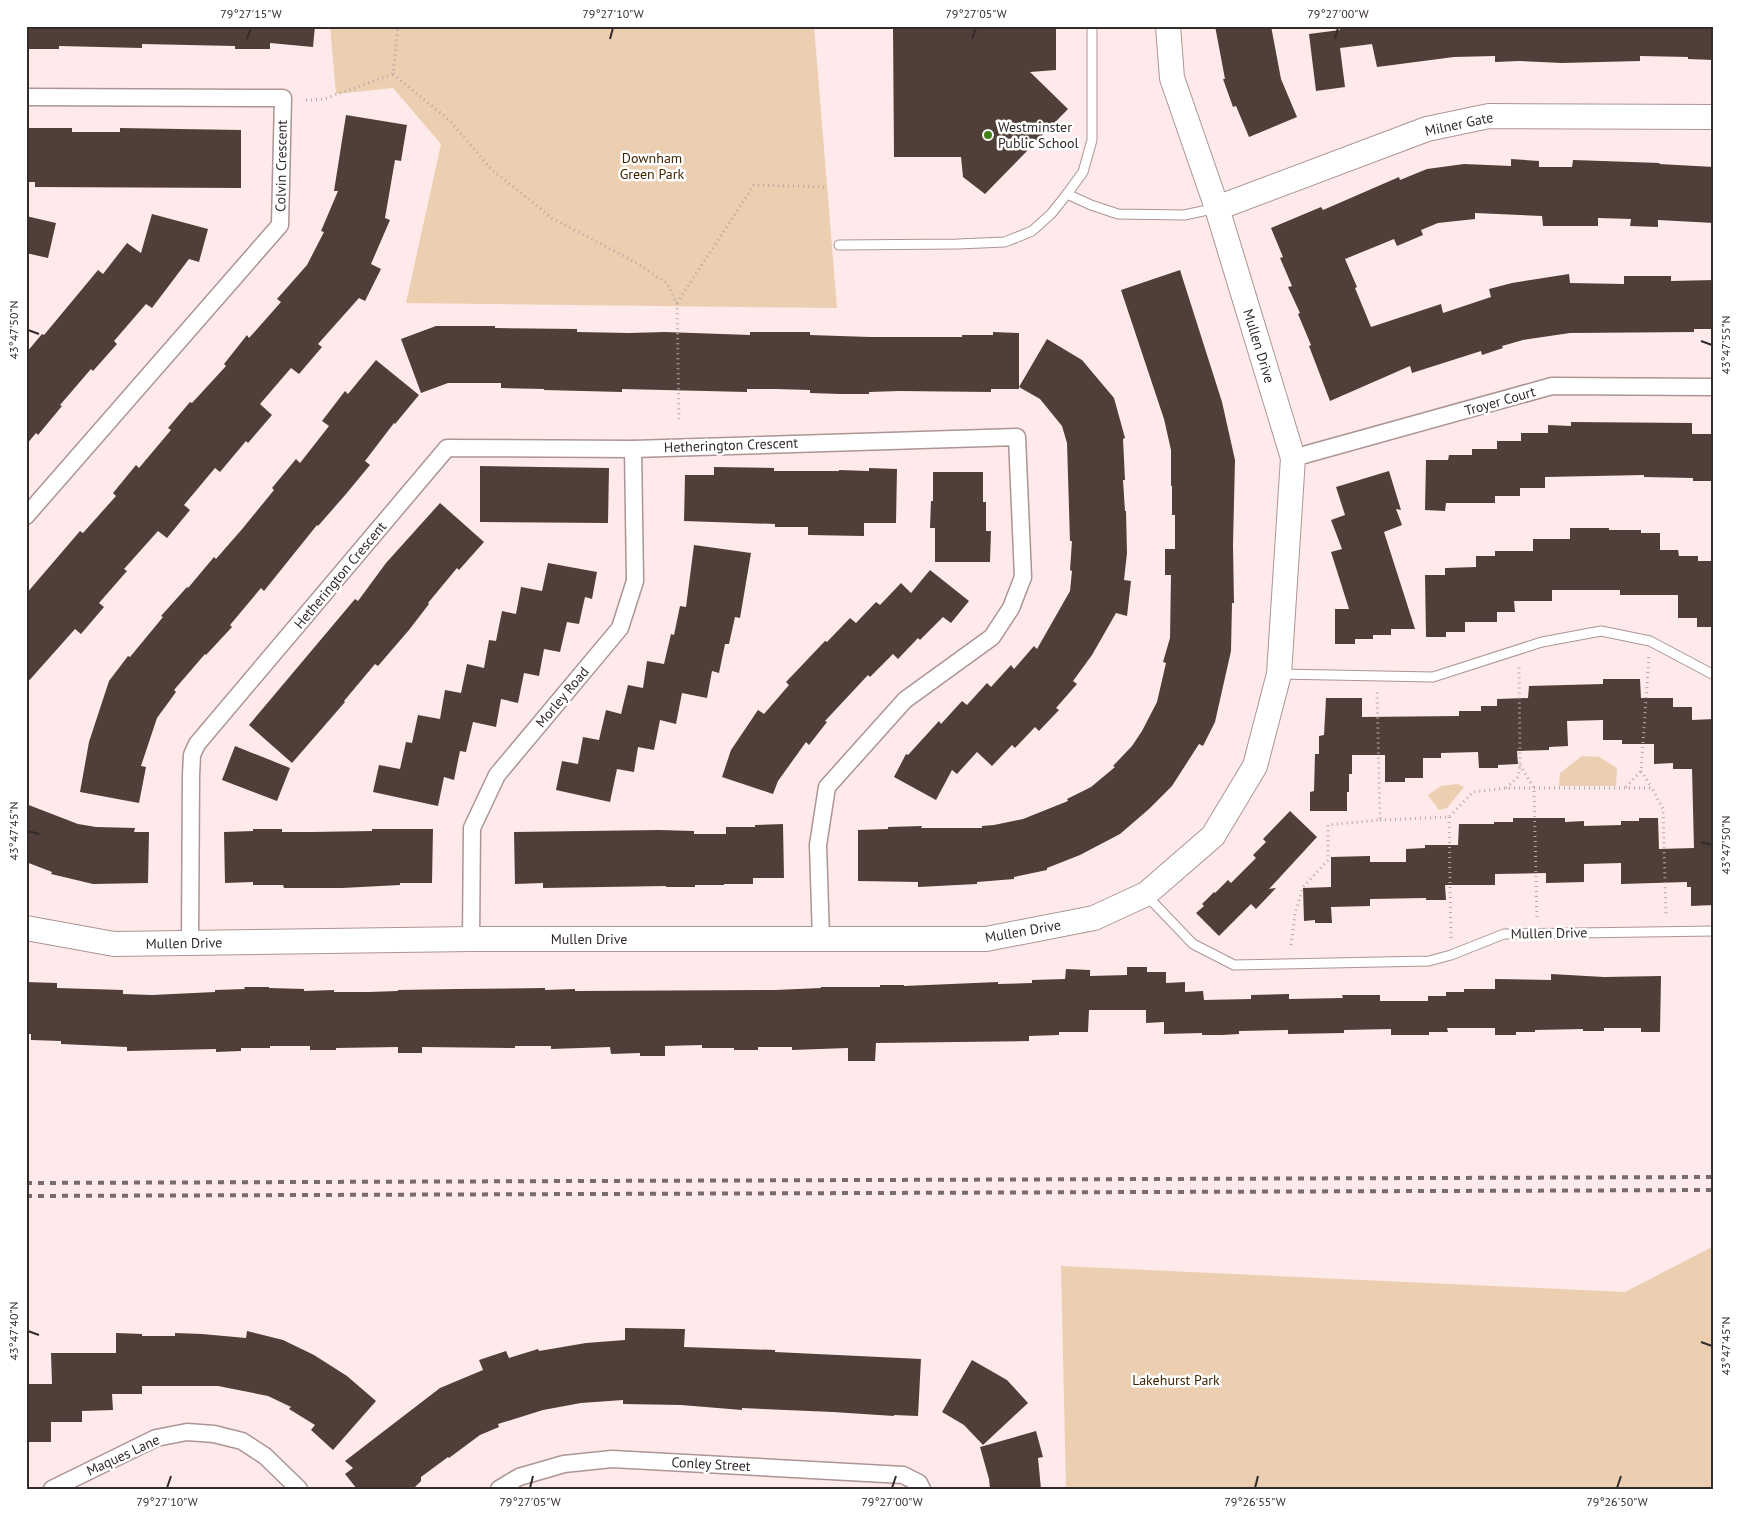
<svg xmlns="http://www.w3.org/2000/svg" width="1740" height="1515" font-family="'PT Sans',sans-serif">
  <style>
    .green { fill: #ecceb0 }
    .building { fill: #503f38 }
    .lines { fill: none; stroke-linecap: round; stroke-linejoin: round }
    .lane-casing { stroke: #ac9594; stroke-width: 11 }
    .street-casing { stroke: #ac9594; stroke-width: 19 }
    .secondary-casing { stroke: #ac9594; stroke-width: 26 }
    .path { stroke: #b7a7a7; stroke-width: 3; stroke-dasharray: 1 4; stroke-linecap: butt }
    .lane { stroke: #fff; stroke-width: 9 }
    .street { stroke: #fff; stroke-width: 16 }
    .secondary { stroke: #fff; stroke-width: 24 }
    .rail { stroke: #786b6b; stroke-width: 4; stroke-dasharray: 6 6; stroke-linecap: butt }
    .ticks { fill: none; stroke: #332a2a; stroke-width: 2 }
    .poi-dot { fill: #437f1a; stroke: #fff; stroke-width: 2 }
    .labels { text-anchor: middle; stroke-width: 5; stroke-linejoin: round; paint-order: stroke }
    .street-label { font-size: 14px; fill: #332a2a; stroke: #fff }
    .poi-label { font-size: 14px; fill: #332a2a; stroke: #fff; text-anchor: start }
    .park-label { font-size: 14px; fill: #412400; stroke: #fff }
    .neatline { fill: none; stroke: #332a2a; stroke-width: 2 }
    .ticks-label { font-size: 12px; text-anchor: middle; fill: #332a2a }
  </style>
  <rect width="100%" height="100%" fill="#feeaea"/>
  <!-- green -->
  <g class="green">
    <polygon points="330,26 814,26 837,308 406,303 441,144 393,88 336,94"/>
    <polygon points="1582,756 1599,757 1617,768 1616,786 1559,786 1560,773"/>
    <polygon points="1457,784 1464,787 1447,808 1439,810 1428,795 1441,786"/>
    <polygon points="1714,1246 1714,1489 1066,1489 1061,1266 1625,1292"/>
  </g>
  <!-- building -->
  <g class="building">
    <polygon points="26,26 315,26 313,47 270,43 270,49 235,49 235,46 142,44 142,48 59,46 59,49 26,49"/>
    <polygon points="893,26 1035,26 1035,29 1056,28 1056,70 1030,72 1068,109 985,194 963,177 961,157 894,157"/>
    <polygon points="1215,26 1271,26 1281,79 1297,117 1249,137 1236,106 1233,107 1223,79 1225,79"/>
    <polygon points="1340,26 1714,26 1714,60 1688,59 1688,57 1640,56 1640,61 1562,63 1519,61 1495,62 1495,56 1454,57 1377,67 1372,44 1340,48 1345,87 1316,91 1309,34 1340,30"/>
    <polygon points="346,115 407,125 401,161 395,160 385,218 390,220 371,264 381,269 365,301 359,298 318,344 322,347 299,374 291,368 260,404 272,415 248,443 246,441 220,472 215,468 184,505 190,510 167,538 158,531 124,569 127,571 99,603 104,607 81,634 75,629 26,684 26,594 80,531 83,533 116,496 113,493 136,465 139,468 171,430 168,428 190,402 192,403 226,366 224,364 247,335 249,338 281,302 277,299 307,265 324,232 321,231 338,191 334,191"/>
    <polygon points="26,128 72,128 72,132 120,132 120,128 241,130 241,188 35,187 35,182 26,182"/>
    <polygon points="1511,159 1539,161 1539,167 1572,167 1573,160 1660,163 1659,164 1714,167 1714,223 1658,220 1658,227 1630,226 1631,219 1598,218 1598,226 1543,226 1542,216 1475,213 1475,219 1438,223 1421,230 1423,235 1397,246 1394,239 1345,259 1357,287 1355,288 1371,327 1441,304 1443,313 1491,297 1489,289 1512,283 1569,274 1570,283 1624,284 1624,276 1671,276 1671,281 1714,280 1714,329 1694,329 1694,332 1570,333 1523,340 1502,346 1503,348 1482,355 1481,351 1412,373 1410,366 1330,401 1309,346 1311,345 1298,314 1300,313 1288,287 1292,286 1280,258 1283,257 1271,228 1321,207 1323,210 1399,177 1400,180 1427,169 1464,164 1511,166"/>
    <polygon points="152,214 208,229 199,262 189,259 152,308 146,304 114,341 117,344 93,371 91,369 60,405 62,406 38,435 36,433 26,445 26,353 42,334 44,335 98,270 103,274 127,243 141,253"/>
    <polygon points="26,216 56,223 48,258 26,253"/>
    <polygon points="1180,270 1222,402 1235,460 1233,545 1234,603 1232,603 1231,651 1215,722 1203,746 1199,744 1172,786 1149,809 1120,834 1080,855 1047,868 1047,870 1014,877 1014,879 977,882 977,884 918,887 918,882 858,881 858,830 888,829 888,827 922,826 921,828 982,828 982,826 994,825 1023,819 1068,801 1067,799 1091,787 1115,767 1113,766 1132,746 1142,731 1157,702 1166,663 1163,662 1170,638 1171,575 1165,575 1165,549 1175,549 1175,515 1172,515 1172,486 1171,486 1171,450 1164,419 1121,290"/>
    <polygon points="436,326 495,326 495,328 577,329 577,332 629,333 665,332 750,335 750,332 810,332 810,335 870,337 962,337 962,335 993,335 993,332 1019,333 1019,389 991,389 991,392 899,391 869,392 869,394 840,394 810,393 810,390 776,389 747,389 747,392 622,389 622,392 544,390 544,389 501,388 501,383 448,383 421,393 401,339"/>
    <polygon points="1047,339 1082,360 1114,398 1125,438 1123,439 1125,480 1123,480 1125,511 1126,511 1127,553 1124,580 1131,581 1127,616 1116,613 1092,655 1073,681 1077,684 1056,708 1059,710 1039,731 1035,727 1015,748 1012,745 992,766 977,752 957,774 952,770 936,800 894,777 906,754 908,755 939,721 941,724 962,701 967,705 987,683 991,687 1011,665 1014,669 1034,646 1037,649 1070,591 1072,571 1070,570 1072,541 1070,541 1067,443 1062,426 1040,399 1019,387"/>
    <polygon points="376,360 419,395 395,424 394,423 365,461 370,465 346,494 318,526 317,525 264,591 261,588 230,625 232,627 206,655 205,654 174,690 176,692 157,718 141,766 146,767 139,803 80,792 89,742 109,681 128,656 130,657 163,617 161,616 187,587 188,588 214,557 216,559 243,528 274,490 272,488 296,459 300,463 329,426 322,421 345,391 348,394"/>
    <polygon points="1571,422 1692,423 1692,434 1714,434 1714,481 1693,481 1693,478 1644,477 1644,475 1545,477 1545,488 1520,488 1520,496 1495,496 1495,503 1446,503 1445,511 1425,510 1426,460 1448,460 1449,455 1472,455 1472,449 1497,449 1497,441 1521,441 1521,433 1548,433 1548,425 1571,426"/>
    <polygon points="480,466 609,468 608,523 480,522"/>
    <polygon points="714,467 774,468 774,471 839,471 839,470 869,471 869,468 897,469 896,523 864,523 864,536 808,535 808,527 775,527 775,524 684,521 685,475 714,475"/>
    <polygon points="1389,471 1401,510 1396,509 1402,525 1384,532 1415,629 1391,629 1391,635 1373,635 1373,639 1355,639 1355,644 1335,644 1335,609 1349,609 1331,552 1342,549 1331,520 1345,515 1336,487"/>
    <polygon points="933,472 983,472 983,502 986,502 986,531 991,531 990,562 935,562 935,528 930,528 931,501 933,501"/>
    <polygon points="440,503 484,542 459,570 457,568 428,603 429,604 409,630 378,666 375,664 344,701 345,702 292,763 249,725 355,599 358,601 386,563"/>
    <polygon points="1570,528 1609,528 1609,530 1641,530 1641,533 1660,533 1660,550 1678,550 1679,556 1698,556 1698,561 1714,561 1714,627 1697,627 1697,618 1678,618 1678,595 1620,595 1620,590 1552,590 1552,601 1514,601 1515,612 1497,612 1497,622 1465,622 1465,632 1446,632 1446,637 1426,637 1425,575 1445,575 1445,568 1476,567 1476,556 1495,556 1495,551 1533,551 1533,539 1570,539"/>
    <polygon points="694,545 751,553 740,618 735,617 729,644 725,644 719,673 712,671 707,698 682,693 676,724 660,720 654,750 638,747 634,772 617,769 610,802 556,790 562,761 578,764 583,737 599,740 606,710 621,714 628,685 643,688 647,661 664,664 671,634 674,635 680,606 686,607"/>
    <polygon points="548,563 597,572 592,599 585,597 579,624 567,622 560,652 544,649 539,676 524,673 518,703 501,699 496,727 473,722 466,752 460,751 454,780 444,777 438,806 373,792 379,765 400,769 406,742 412,743 418,715 440,719 445,690 461,693 467,664 484,668 489,640 496,641 502,611 516,614 521,587 542,591"/>
    <polygon points="930,570 969,601 951,623 943,617 920,640 918,638 898,659 893,654 870,677 868,675 825,721 827,722 809,745 806,742 778,781 773,794 722,777 731,750 758,710 764,714 789,685 786,682 825,641 827,642 850,618 856,623 876,602 880,605 901,583 911,593"/>
    <polygon points="1603,679 1640,679 1641,698 1673,698 1673,707 1692,707 1692,720 1714,719 1712,792 1714,792 1714,905 1691,906 1691,887 1687,887 1687,882 1621,884 1621,863 1584,864 1584,882 1546,883 1546,873 1495,874 1495,885 1445,885 1446,900 1426,900 1426,898 1370,899 1370,906 1331,907 1332,923 1315,923 1315,920 1304,921 1303,888 1331,887 1331,857 1370,856 1370,862 1406,862 1406,849 1425,848 1425,845 1458,845 1459,824 1494,824 1494,822 1513,822 1513,818 1565,818 1565,822 1584,821 1584,826 1621,825 1621,821 1639,821 1639,818 1658,818 1659,849 1694,848 1692,769 1673,769 1673,763 1654,764 1654,744 1622,744 1622,740 1603,740 1603,720 1567,721 1568,746 1549,747 1549,750 1517,751 1518,764 1498,765 1498,768 1479,768 1478,752 1441,753 1441,758 1423,758 1423,778 1405,778 1405,782 1385,782 1385,755 1352,755 1352,774 1349,774 1349,792 1347,792 1347,811 1310,811 1310,792 1314,791 1315,754 1319,754 1319,736 1324,735 1326,698 1362,698 1362,717 1459,716 1459,711 1481,711 1481,706 1497,706 1497,699 1528,698 1529,686 1603,684"/>
    <polygon points="235,746 290,768 277,801 222,780"/>
    <polygon points="26,804 78,824 96,827 135,828 134,832 149,832 148,883 93,884 51,874 52,872 26,862"/>
    <polygon points="1290,811 1317,837 1269,889 1276,888 1256,909 1251,904 1219,936 1196,913 1204,906 1202,904 1214,892 1215,893 1228,880 1231,883 1256,858 1253,855 1266,842 1263,839"/>
    <polygon points="783,824 784,878 753,878 753,884 724,884 724,885 695,885 695,887 666,887 666,886 543,888 543,883 515,884 514,832 659,830 694,831 694,834 726,834 726,827 755,827 755,825"/>
    <polygon points="253,829 282,829 282,832 311,832 372,831 372,829 433,829 432,883 400,883 400,885 342,888 284,888 283,885 253,885 253,882 225,883 224,832 253,831"/>
    <polygon points="1127,967 1147,967 1147,972 1166,972 1166,983 1185,982 1185,992 1203,991 1204,1000 1251,999 1251,995 1289,994 1289,999 1343,998 1342,995 1380,995 1380,1001 1428,1001 1428,996 1446,996 1446,992 1464,992 1464,989 1495,989 1495,979 1551,980 1551,974 1604,977 1661,976 1660,1032 1641,1032 1641,1028 1604,1028 1604,1031 1583,1031 1583,1029 1535,1030 1535,1032 1516,1032 1516,1035 1495,1035 1495,1028 1447,1028 1448,1032 1429,1032 1429,1035 1391,1035 1391,1029 1344,1030 1344,1033 1288,1034 1288,1030 1239,1031 1239,1034 1222,1035 1202,1035 1202,1033 1164,1034 1164,1022 1146,1023 1146,1010 1089,1010 1088,1032 1059,1032 1059,1035 1029,1036 1029,1041 876,1043 875,1061 848,1061 848,1048 792,1050 792,1047 758,1047 758,1050 734,1050 734,1048 702,1048 702,1045 665,1046 665,1056 640,1056 640,1053 611,1054 610,1047 551,1049 551,1046 515,1046 515,1048 422,1047 422,1053 398,1053 398,1047 336,1048 336,1050 310,1050 310,1046 270,1046 270,1048 241,1048 241,1051 216,1052 216,1049 127,1051 127,1047 61,1044 61,1041 31,1040 31,1034 26,1034 26,982 57,983 57,988 123,990 123,994 152,995 215,992 215,990 245,989 244,987 269,987 269,988 304,989 304,991 334,990 334,992 369,992 398,991 398,990 457,989 545,988 545,990 575,989 575,991 775,990 821,988 821,987 880,987 880,985 904,985 904,986 998,982 998,984 1032,983 1032,980 1065,979 1066,969 1090,970 1090,976 1127,975"/>
    <polygon points="625,1328 685,1329 684,1347 775,1350 775,1352 921,1359 918,1416 894,1415 894,1416 833,1412 742,1408 742,1410 681,1405 623,1404 623,1400 581,1403 543,1410 498,1424 499,1427 480,1435 449,1458 448,1457 421,1477 421,1481 413,1489 357,1489 345,1474 353,1468 345,1461 440,1388 483,1370 479,1360 506,1351 509,1358 538,1349 539,1351 586,1343 625,1340"/>
    <polygon points="247,1331 283,1340 314,1355 347,1376 376,1401 333,1450 311,1430 315,1425 289,1409 291,1407 268,1396 218,1386 142,1386 142,1394 112,1394 113,1410 82,1411 82,1422 51,1422 51,1442 26,1442 26,1384 52,1384 51,1353 116,1353 116,1333 142,1334 142,1336 175,1336 175,1333 202,1334 246,1338"/>
    <polygon points="972,1360 1007,1380 1028,1403 983,1445 964,1425 942,1412"/>
    <polygon points="1036,1431 1043,1457 1038,1458 1041,1489 990,1489 989,1479 980,1447"/>
  </g>
  <g class="lines">
    <!-- lane casing -->
    <g class="lane-casing">
      <g id="lane">
        <polyline points="1067,194 1083,172 1092,140 1092,26"/>
        <polyline points="839,245 958,244 1005,242 1032,231 1051,214 1067,194 1091,205 1118,214 1184,215 1217,208"/>
        <polyline points="1279,674 1433,677 1542,642 1601,631 1650,641 1714,675"/>
        <polyline points="1147,896 1193,944 1234,965 1429,961 1451,955 1504,934 1714,931"/>
      </g>
    </g>
    <!-- street casing -->
    <g class="street-casing">
      <g id="street">
        <polyline points="26,97 283,98 280,225 26,516"/>
        <polyline points="1293,458 1552,386 1714,387"/>
        <polyline points="471,939 472,828 497,775 620,628 635,581 633,449"/>
        <polyline points="190,943 191,776 192,755 197,744 447,448 633,449 1017,437 1023,577 1011,608 992,637 905,700 827,787 818,845 821,939"/>
        <polyline points="52,1489 156,1438 187,1432 214,1434 242,1441 265,1456 299,1489"/>
        <polyline points="499,1489 519,1477 564,1464 612,1459 903,1475 919,1483 922,1489"/>
      </g>
    </g>
    <!-- secondary casing -->
    <g class="secondary-casing">
      <g id="secondary">
        <polyline points="1217,208 1427,129 1489,116 1714,117"/>
        <polyline points="26,928 114,944 471,939 986,939 1094,918 1146,894 1213,836 1255,766 1279,674 1293,458 1217,208 1172,78 1168,26"/>
      </g>
    </g>
    <!-- path -->
    <g class="path">
      <polyline points="393,74 449,120 491,169 552,218 635,262 667,283 677,304 679,422"/>
      <polyline points="306,100 324,99 393,74 398,26"/>
      <polyline points="677,303 754,185 827,187"/>
      <polyline points="1520,765 1534,788 1537,921"/>
      <polyline points="1641,771 1652,788"/>
      <polyline points="1626,787 1641,771 1649,657"/>
      <polyline points="1506,788 1518,777 1520,765 1519,664"/>
      <polyline points="1449,817 1451,941"/>
      <polyline points="1380,820 1449,817 1473,792 1506,788 1652,788 1663,809 1666,917"/>
      <polyline points="1291,945 1295,914 1303,887 1328,860 1328,825 1380,820 1377,690"/>
    </g>
    <!-- lane -->
    <use href="#lane" class="lane"/>
    <!-- street -->
    <use href="#street" class="street"/>
    <!-- secondary -->
    <use href="#secondary" class="secondary"/>
    <!-- rail -->
    <g class="rail">
      <polyline points="26,1183 1714,1177"/>
      <polyline points="26,1196 1714,1190"/>
    </g>
  </g>
  <!-- ticks -->
  <path class="ticks" d="M247,39L251,28M610,39L613,28M972,39L976,28M1335,39L1338,28M28,330L39,334M1701,341L1712,345M28,831L39,834M1701,842L1712,845M28,1331L39,1335M1701,1342L1712,1346M167,1488L171,1476M530,1488L533,1476M892,1488L896,1476M1255,1488L1258,1476M1617,1488L1621,1476"/>
  <!-- markers -->
  <circle class="poi-dot" cx="988" cy="135" r="5"/>
  <g class="labels">
    <!-- street labels -->
    <g class="street-label">
      <text transform="translate(1459 124) rotate(-12)" y="5">Milner Gate</text>
      <text transform="translate(281 166) rotate(-89)" y="5">Colvin Crescent</text>
      <text transform="translate(1259 346) rotate(73)" y="5">Mullen Drive</text>
      <text transform="translate(1500 401) rotate(-16)" y="5">Troyer Court</text>
      <text transform="translate(731 445) rotate(-2)" y="5">Hetherington Crescent</text>
      <text transform="translate(340 575) rotate(-50)" y="5">Hetherington Crescent</text>
      <text transform="translate(562 697) rotate(-50)" y="5">Morley Road</text>
      <text transform="translate(1023 931) rotate(-10)" y="5">Mullen Drive</text>
      <text transform="translate(1549 933) rotate(-1)" y="5">Mullen Drive</text>
      <text x="589" y="944">Mullen Drive</text>
      <text transform="translate(184 943) rotate(-1)" y="5">Mullen Drive</text>
      <text transform="translate(123 1455) rotate(-25)" y="5">Maques Lane</text>
      <text transform="translate(711 1464) rotate(3)" y="5">Conley Street</text>
    </g>
    <!-- poi labels -->
    <g class="poi-label">
      <text x="998" y="132">Westminster<tspan x="998" dy="16">Public School</tspan></text>
    </g>
    <!-- park labels -->
    <g class="park-label">
      <text x="652" y="163">Downham<tspan x="652" dy="16">Green Park</tspan></text>
      <text x="1176" y="1385">Lakehurst Park</text>
    </g>
  </g>
  <!-- border -->
  <rect width="1740" height="1515" fill="none" stroke="#ffffff" stroke-width="55"/>
  <rect x="28" y="28" width="1684" height="1460" class="neatline"/>
  <g class="ticks-label">
    <text x="251" y="18">79°27'15"W</text>
    <text x="613" y="18">79°27'10"W</text>
    <text x="976" y="18">79°27'05"W</text>
    <text x="1338" y="18">79°27'00"W</text>
    <text transform="translate(14 330) rotate(-90)" y="4">43°47'50"N</text>
    <text transform="translate(1726 345) rotate(-90)" y="4">43°47'55"N</text>
    <text transform="translate(14 831) rotate(-90)" y="4">43°47'45"N</text>
    <text transform="translate(1726 845) rotate(-90)" y="4">43°47'50"N</text>
    <text transform="translate(14 1331) rotate(-90)" y="4">43°47'40"N</text>
    <text transform="translate(1726 1346) rotate(-90)" y="4">43°47'45"N</text>
    <text x="167" y="1506">79°27'10"W</text>
    <text x="530" y="1506">79°27'05"W</text>
    <text x="892" y="1506">79°27'00"W</text>
    <text x="1255" y="1506">79°26'55"W</text>
    <text x="1617" y="1506">79°26'50"W</text>
  </g>
</svg>
